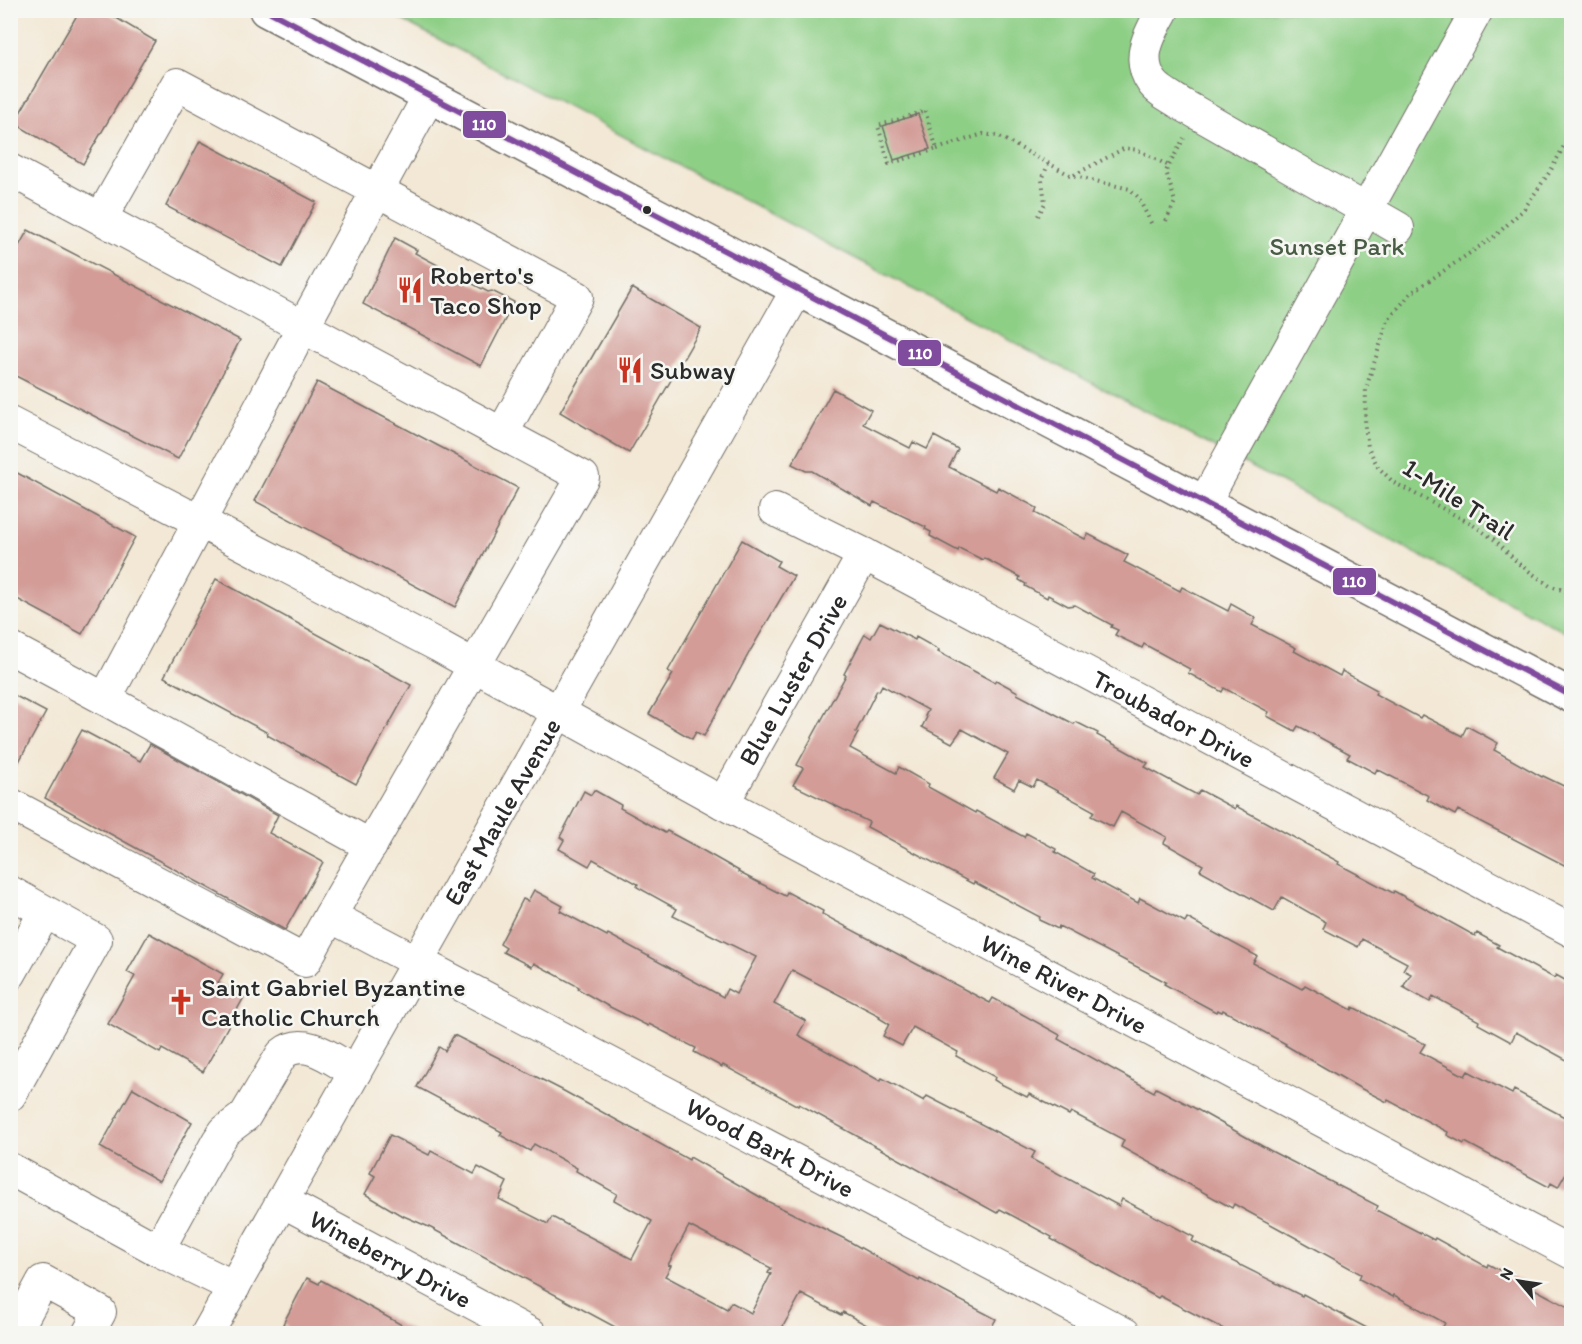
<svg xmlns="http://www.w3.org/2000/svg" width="1582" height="1344" font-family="Itim,sans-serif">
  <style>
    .green { fill: #8ecf86; stroke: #5c7d58; stroke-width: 1.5 }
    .building { fill: #d39c97; fill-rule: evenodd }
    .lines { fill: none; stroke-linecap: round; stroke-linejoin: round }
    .minor-casing { stroke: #716d66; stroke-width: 34 }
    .major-casing { stroke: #716d66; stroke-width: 36 }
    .path { stroke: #716d66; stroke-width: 4; stroke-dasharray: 1.5 4.5; stroke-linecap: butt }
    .minor { stroke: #fff; stroke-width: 32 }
    .major { stroke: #fff; stroke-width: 33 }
    .bus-1-casing { stroke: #f6f6f2; stroke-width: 10 }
    .bus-1 { stroke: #804c9e; stroke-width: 6 }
    .bus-dot { fill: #2b2b2b; stroke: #f6f6f2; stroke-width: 2 }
    .labels { text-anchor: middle; stroke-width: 5; stroke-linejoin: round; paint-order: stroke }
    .park-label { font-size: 26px; fill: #495c46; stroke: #f6f6f2 }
    .poi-label { font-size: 26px; fill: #2b2b2b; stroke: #f6f6f2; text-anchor: start }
    .street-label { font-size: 26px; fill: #2b2b2b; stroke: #f6f6f2 }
    .line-badge { stroke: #f6f6f2; stroke-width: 2 }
    .badge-label { font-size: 16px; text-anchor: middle; font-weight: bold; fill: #fff }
  </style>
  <rect width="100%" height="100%" fill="#f6f6f2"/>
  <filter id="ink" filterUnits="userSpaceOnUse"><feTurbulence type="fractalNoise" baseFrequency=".0167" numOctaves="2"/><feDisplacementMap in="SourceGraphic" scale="12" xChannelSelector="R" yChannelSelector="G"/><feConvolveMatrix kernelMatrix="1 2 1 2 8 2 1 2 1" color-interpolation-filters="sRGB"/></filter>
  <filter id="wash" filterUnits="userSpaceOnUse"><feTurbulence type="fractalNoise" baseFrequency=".008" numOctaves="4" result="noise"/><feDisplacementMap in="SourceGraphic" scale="24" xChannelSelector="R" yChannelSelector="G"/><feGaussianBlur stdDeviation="1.35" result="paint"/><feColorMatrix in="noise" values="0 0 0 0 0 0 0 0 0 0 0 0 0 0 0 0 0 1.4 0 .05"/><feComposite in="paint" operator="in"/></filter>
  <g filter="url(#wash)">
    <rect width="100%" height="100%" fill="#f3e8d5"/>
    <!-- green -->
    <polygon class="green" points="385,11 1571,11 1571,635"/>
    <g id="blocks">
      <!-- building -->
      <g class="building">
        <polygon points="80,10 103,10 155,41 83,164 14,123"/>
        <polygon points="918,114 930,149 894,160 883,126"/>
        <polygon points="200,141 316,202 282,267 166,206"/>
        <polygon points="28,230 240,340 178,459 10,373 10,262"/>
        <polygon points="395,238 417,250 415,253 458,276 488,292 492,291 514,302 481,366 363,304"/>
        <polygon points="632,288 701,328 629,453 560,412"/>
        <polygon points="317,382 518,488 455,607 255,501"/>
        <polygon points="833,389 871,410 863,424 910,448 913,442 927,449 934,436 958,449 949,467 996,491 998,487 1037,508 1035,513 1085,539 1088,534 1128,555 1124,562 1180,591 1182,587 1228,611 1231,604 1256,618 1252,625 1296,648 1294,651 1340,676 1342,671 1377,690 1375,694 1420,718 1422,715 1462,736 1467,726 1498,743 1494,750 1542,777 1543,776 1572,790 1572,869 1458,810 1455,815 1427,800 1429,796 1377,769 1375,773 1347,758 1350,754 1304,729 1298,726 1295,731 1267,716 1269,712 1224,688 1222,692 1188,673 1190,669 1144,644 1142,648 1115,635 1118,630 1111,627 1112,625 1075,605 1068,606 1048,595 1047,598 1025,586 1026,584 1019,580 1020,577 984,558 983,560 959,548 958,551 930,536 931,532 925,529 926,527 874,502 872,506 812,471 806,471 792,464"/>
        <polygon points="10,469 135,537 82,634 10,595"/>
        <polygon points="742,540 779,561 776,566 794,576 750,651 704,736 696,732 692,739 649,714 673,674 668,671"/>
        <polygon points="216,579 411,685 356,784 267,735 268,733 164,677"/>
        <polygon points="880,622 915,640 916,637 939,650 938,652 994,682 996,680 1018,692 1017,694 1074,724 1076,722 1098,733 1097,735 1148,763 1145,767 1197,795 1200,790 1235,809 1236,806 1339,862 1338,864 1393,893 1394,891 1475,936 1477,933 1499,945 1497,947 1554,978 1556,975 1572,984 1572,1063 1516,1032 1511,1042 1478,1024 1479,1021 1433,996 1430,1002 1403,987 1411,974 1403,970 1407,963 1362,939 1358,947 1323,929 1326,922 1282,897 1274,911 1200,870 1203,865 1164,843 1167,837 1121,812 1113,827 1091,816 1094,811 1037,780 1033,787 1019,780 1014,789 994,778 1008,754 962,729 952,743 922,727 927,717 925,716 928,710 882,685 879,691 877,690 856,732 858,733 850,748 896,773 899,767 929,784 928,787 975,813 976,811 1024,837 1026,833 1056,849 1055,852 1094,874 1092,878 1138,903 1140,898 1185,922 1187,918 1257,956 1253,963 1302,989 1305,985 1352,1010 1353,1007 1425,1044 1420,1052 1465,1076 1468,1071 1512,1094 1514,1090 1572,1121 1572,1162 1558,1187 1551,1183 1549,1187 1465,1142 1464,1144 1447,1135 1448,1132 1388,1100 1387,1102 1358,1087 1285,1045 1286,1044 1223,1010 1222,1012 1217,1010 1216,1012 1164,984 1166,982 1059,926 1058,929 1039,920 1040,917 974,882 973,884 867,827 869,822 793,785 803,768 797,765 846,675 844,674 865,634 871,638"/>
        <polygon points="10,693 46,712 10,778"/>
        <polygon points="82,730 140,761 150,744 278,815 269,833 323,862 285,930 45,798"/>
        <polygon points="594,790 621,805 620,808 665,833 667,831 695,846 739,871 738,872 785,896 787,892 823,911 822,914 990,1003 993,998 1011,1008 1060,1035 1058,1039 1154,1092 1156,1088 1189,1105 1271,1151 1378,1206 1376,1210 1434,1240 1435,1238 1487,1267 1488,1264 1572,1309 1572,1334 1439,1334 1445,1323 1394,1295 1393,1297 1359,1279 1361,1274 1287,1233 1234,1204 1232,1208 1121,1147 1124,1140 1071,1112 1069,1115 1029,1094 1027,1097 999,1083 994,1080 995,1077 956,1056 958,1052 913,1027 902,1046 883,1036 889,1024 879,1018 880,1016 792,970 774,1004 806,1021 798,1035 880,1081 882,1078 924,1101 927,1096 1035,1152 1031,1159 1119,1206 1122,1199 1194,1237 1192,1241 1302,1296 1303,1294 1378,1334 1233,1334 1160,1296 1158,1298 1051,1239 1052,1237 1000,1209 997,1213 799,1104 798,1106 723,1065 722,1067 694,1052 696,1048 649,1024 648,1026 606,1005 578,989 579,987 534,963 532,967 503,952 506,948 500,944 523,899 528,901 534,890 563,906 560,911 607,936 608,934 723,997 727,989 736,994 756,957 673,916 677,909 637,887 638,884 593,859 589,866 559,849 564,840 560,837 584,791 591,795"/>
        <polygon points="149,933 223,974 218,983 244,997 203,1072 162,1049 160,1053 108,1024 135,976 127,972"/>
        <path d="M454,1035L562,1090L689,1160L690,1157L769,1202L845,1239L919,1281L920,1279L996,1319L988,1334H883L843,1312L841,1315L801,1294L781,1330L788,1334H628L429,1227L399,1214L365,1194L375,1176L370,1173L390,1135L429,1155L431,1151L474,1174L478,1167L507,1182L499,1199L548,1224L552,1217L632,1259L652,1221L614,1200L617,1194L576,1171L577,1168L534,1144L530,1151L500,1135L502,1132L417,1087L439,1047L445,1051ZM689,1226L771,1268L768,1273L771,1274L751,1313L731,1302L727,1309L665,1276L671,1266L668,1265Z"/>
        <polygon points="133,1088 192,1122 159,1181 100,1147"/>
        <polygon points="307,1278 319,1284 321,1280 418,1334 282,1334 287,1326 283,1324"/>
      </g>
    </g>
  </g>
  <g filter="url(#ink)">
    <use href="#blocks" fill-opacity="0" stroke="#716d66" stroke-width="1.5"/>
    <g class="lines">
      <!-- minor casing -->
      <g class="minor-casing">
        <g id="minor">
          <path d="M1163,10C1150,33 1135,58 1152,82C1158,91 1174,99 1183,105L1398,228"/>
          <path id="s1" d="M10,170L583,477L330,916L1125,1334"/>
          <polyline points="101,218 177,84 577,297 502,434"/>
          <path id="s2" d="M10,423L439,646L723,803L1572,1253"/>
          <polyline points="1204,503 1477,10"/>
          <path id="s3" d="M775,510L864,554L1572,931"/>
          <polyline points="10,648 105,699"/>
          <path id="s4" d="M723,803L864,554"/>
          <polyline points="10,804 305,961 330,916"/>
          <polyline points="371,846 105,699 303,327 429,96"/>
          <polyline points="10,892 96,940 10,1095"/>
          <polyline points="10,974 45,912"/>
          <polyline points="10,1169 158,1250 234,1287"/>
          <path id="s5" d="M282,1201L531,1334"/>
          <path d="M158,1250L218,1141L225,1131L245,1116L282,1054C305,1035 333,1060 355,1072"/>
          <polyline points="14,1334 43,1281 100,1312 88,1334"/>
          <path id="s6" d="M207,1334L797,290"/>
        </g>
      </g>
      <!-- major casing -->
      <g class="major-casing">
        <polyline id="major" points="266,10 1572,696"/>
      </g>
      <!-- path -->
      <g class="path">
        <polygon points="925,111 937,149 889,164 878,126"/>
        <polyline points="1572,131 1551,170 1524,209 1495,236 1411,293 1388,320 1366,388 1365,426 1368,447 1378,467 1393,482 1470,523 1495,540 1519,564 1550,586 1572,593"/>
        <polyline points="937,149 983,134 998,136 1070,175 1130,189 1138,197 1152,225"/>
        <polyline points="1074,175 1125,148 1138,150 1167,165"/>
        <polyline points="1038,216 1045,203 1042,180 1048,164"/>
        <polyline points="1166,221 1175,202 1166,171 1184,138"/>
      </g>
      <!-- minor -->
      <use href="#minor" class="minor"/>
      <!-- major -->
      <use href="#major" class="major"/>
      <!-- bus-1 casing -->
      <g class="bus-1-casing">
        <polyline id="bus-1" points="267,10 1572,696"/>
      </g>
      <!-- bus-1 -->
      <use href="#bus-1" class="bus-1"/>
    </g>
  </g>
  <!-- icons -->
  <defs>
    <g id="restaurant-bare" transform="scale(2.07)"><path d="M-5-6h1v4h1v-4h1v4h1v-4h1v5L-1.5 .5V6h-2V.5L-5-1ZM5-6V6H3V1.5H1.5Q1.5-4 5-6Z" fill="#c8321e" stroke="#f6f6f2" stroke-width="2.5" paint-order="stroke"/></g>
    <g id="church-bare" transform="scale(2.07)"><path d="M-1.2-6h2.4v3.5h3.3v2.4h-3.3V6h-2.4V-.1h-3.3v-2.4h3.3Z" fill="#c8321e" stroke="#f6f6f2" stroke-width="2.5" paint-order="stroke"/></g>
  </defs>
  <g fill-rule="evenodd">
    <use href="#restaurant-bare" x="410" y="290"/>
    <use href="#restaurant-bare" x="630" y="370"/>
    <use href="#church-bare" x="181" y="1002"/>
  </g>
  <!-- markers -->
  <circle class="bus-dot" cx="647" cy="210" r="5"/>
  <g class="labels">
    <!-- park labels -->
    <g class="park-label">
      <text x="1337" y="255">Sunset Park</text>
    </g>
    <!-- poi labels -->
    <g class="poi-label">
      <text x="430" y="284">Roberto's<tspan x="430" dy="30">Taco Shop</tspan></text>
      <text x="650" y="379">Subway</text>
      <text x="201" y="996">Saint Gabriel Byzantine<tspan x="201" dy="30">Catholic Church</tspan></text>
    </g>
    <!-- street labels -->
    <g class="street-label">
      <text transform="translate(1459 499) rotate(33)" y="9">1-Mile Trail</text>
      <text dy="9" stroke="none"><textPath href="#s4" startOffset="142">Blue Luster Drive</textPath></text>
      <text dy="9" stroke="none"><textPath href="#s3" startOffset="450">Troubador Drive</textPath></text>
      <text dy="9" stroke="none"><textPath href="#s6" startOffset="600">East Maule Avenue</textPath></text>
      <text dy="9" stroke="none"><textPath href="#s2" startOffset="1194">Wine River Drive</textPath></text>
      <text dy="9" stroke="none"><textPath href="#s1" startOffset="1654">Wood Bark Drive</textPath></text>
      <text dy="9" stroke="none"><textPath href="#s5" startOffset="123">Wineberry Drive</textPath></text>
    </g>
  </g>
  <g class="line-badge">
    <rect x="462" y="110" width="45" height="29" rx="6" fill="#804c9e"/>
    <rect x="897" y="339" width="45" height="28" rx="6" fill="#804c9e"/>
    <rect x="1332" y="567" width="45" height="29" rx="6" fill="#804c9e"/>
  </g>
  <g class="badge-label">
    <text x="484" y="130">110</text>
    <text x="920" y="359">110</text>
    <text x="1354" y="587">110</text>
  </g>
  <!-- margin -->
  <rect width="1582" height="1344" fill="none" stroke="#f6f6f2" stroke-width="36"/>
  <!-- north arrow -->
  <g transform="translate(1519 1281) rotate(299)" stroke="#f6f6f2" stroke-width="4.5" paint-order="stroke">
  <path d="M0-4.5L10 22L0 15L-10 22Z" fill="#2b2b2b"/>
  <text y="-9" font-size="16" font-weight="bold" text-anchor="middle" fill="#2b2b2b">N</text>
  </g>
</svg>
